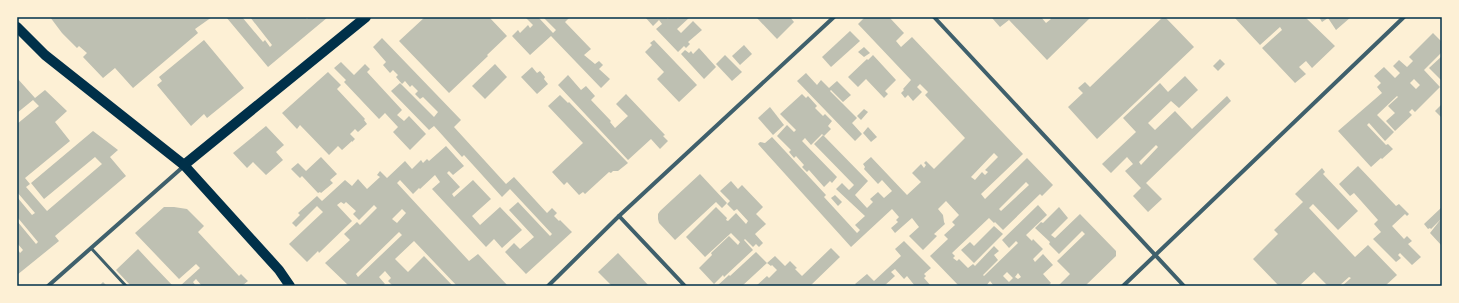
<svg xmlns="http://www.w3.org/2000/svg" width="1459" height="303" font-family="Quicksand,sans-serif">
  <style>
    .building { fill: #bec0b2; fill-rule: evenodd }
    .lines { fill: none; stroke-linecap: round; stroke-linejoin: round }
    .service { stroke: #3f606c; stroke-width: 3 }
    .minor { stroke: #3f606c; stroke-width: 4 }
    .primary { stroke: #003049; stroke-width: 10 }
    .neatline { fill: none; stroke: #003049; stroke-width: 1.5 }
  </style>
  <rect width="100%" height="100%" fill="#fdf0d5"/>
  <!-- building -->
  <g class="building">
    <polygon points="50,17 212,17 195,29 198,33 133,88 115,68 103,78 83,57 87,53 79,46 77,48 62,33"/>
    <polygon points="226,17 242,17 263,42 265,40 270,47 272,45 250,17 305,17 307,19 309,17 328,17 268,67"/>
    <polygon points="425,17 489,17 507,36 487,55 488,56 449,93 399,41"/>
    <polygon points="525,17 538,17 553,33 556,30 543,17 570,17 565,22 591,49 584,55 595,64 599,61 603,65 599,69 610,79 601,88 551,36 530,55 512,36 518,30 520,33 528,25 530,28 533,25"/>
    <polygon points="645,17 666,17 668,19 669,17 690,17 677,29 681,33 693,21 702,30 688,42 690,44 686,48 684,46 678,52 656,29 662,24 659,20 653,26"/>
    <polygon points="756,17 790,17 794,22 777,39"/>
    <path d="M865,17H889L904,33L896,41L901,47L912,37L1023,154L981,194L985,199L1027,158L1053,185L1042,196L1040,194L1003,230L995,222L994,223L989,218L952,253L955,256L953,258L957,261L959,259L968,268L973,264L975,266L994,246L999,251L994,255L998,260L983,275L984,276L1018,243L1016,241L1009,248L1002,240L1038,205L1047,215L1026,235L1032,241L1033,239L1043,249L1033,259L1035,262L1043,254L1053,265L1043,274L1051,283L1048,286H994L990,281L986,286H959L930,256L948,239L944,235L955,225L952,222L959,215L946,201L938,209L943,215L944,222L945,224L934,234L937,236L923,250L909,236L919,227L912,218L895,233L891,228L898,222L896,220L899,217L892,209L851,247L758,144L760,142L765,143L772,137L826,195L824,197L857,233L860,230L855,225L865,216L836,189L842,183L849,190L854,185L814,144L823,135L868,181L855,195L867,208L873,202L870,199L878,192L884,198L892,191L882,180L878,184L864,169L865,167L863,164L871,157L907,195L921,182L912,173L921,164L924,168L926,165L924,163L926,161L934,169L965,138L925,95L928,92L920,84L917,87L922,92L913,101L908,95L905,98L901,93L904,90L903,89L911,80L858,24ZM994,153L998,157L985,170L988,172L985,175L982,172L975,180L971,177ZM1026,182L1029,185L1001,211L999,209ZM1007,272L1013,278L1009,282L1003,276ZM1018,273L1021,277L1018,279L1015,277Z"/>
    <polygon points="993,17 1041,17 1046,23 1051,19 1049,17 1091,17 1047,60 1009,20 1000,27 992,18"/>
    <polygon points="1163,17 1165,17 1194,47 1097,139 1068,107 1083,93 1078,88 1085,82 1090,87"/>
    <polygon points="1234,17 1305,17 1335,46 1312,68 1306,61 1299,67 1306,74 1295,83 1262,48 1282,30 1280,27 1260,45"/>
    <polygon points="1319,17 1351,17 1336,30 1328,18 1322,22"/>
    <polygon points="850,31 860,41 831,67 822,57"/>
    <path d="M1433,33L1442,42V52L1424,70L1440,87L1415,112L1412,109L1409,112L1412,115L1395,131L1386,121L1395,113L1388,106L1398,97L1397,96L1377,115L1394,132L1385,141L1369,123L1367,125L1386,145L1388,144L1393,149L1382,159L1381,158L1371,167L1338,131L1382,93L1377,87L1381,83L1374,76L1384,67L1395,78L1400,73L1393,66L1399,60L1407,67L1413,61L1409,57ZM1414,79L1420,85L1416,89L1410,83Z"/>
    <polygon points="382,38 461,120 454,127 506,184 514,177 547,213 552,208 557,213 554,216 559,221 560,220 572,232 526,274 505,252 514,243 520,249 534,237 509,210 518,202 550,236 552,234 510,189 502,197 464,155 462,157 434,126 429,130 391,91 400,83 434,117 438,112 423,97 420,99 415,94 418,91 412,85 410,87 405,81 402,84 396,77 398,75 393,70 390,73 383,65 386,62 373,47"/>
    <polygon points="204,40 244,88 207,118 204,114 191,126 157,85 162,81 159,77"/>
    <polygon points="654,40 697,85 679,102 657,79 664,72 645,52 652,45 650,43"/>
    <polygon points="744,45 752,54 740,65 732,56"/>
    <polygon points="864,47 870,53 864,57 858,52"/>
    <polygon points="699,48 716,67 704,79 681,54 685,50 689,53 691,51 693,54"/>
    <polygon points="725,55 742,72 732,81 716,64"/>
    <polygon points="873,55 896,80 885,91 888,94 884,98 866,79 858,87 848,77 867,59 868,60"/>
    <polygon points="1442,56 1442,81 1429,68"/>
    <polygon points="1220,59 1225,64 1218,71 1213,66"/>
    <polygon points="341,62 354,75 365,64 370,69 367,72 402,110 397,115 404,121 409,116 426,134 410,150 393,132 398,127 385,113 379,119 344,82 346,80 334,68"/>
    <polygon points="495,64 507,77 485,99 472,86"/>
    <polygon points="532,67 537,73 540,71 545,77 544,79 548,84 537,94 521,77"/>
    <polygon points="328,72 341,85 337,89 365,119 364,120 367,124 358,132 355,129 350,134 355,139 352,142 352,141 342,150 338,146 329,155 300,125 297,129 282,113"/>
    <polygon points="806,73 817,85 821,80 829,88 837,81 851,95 843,102 831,90 830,91 857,118 852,123 862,134 855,141 797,81"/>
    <polygon points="568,75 581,90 586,86 595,96 591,100 611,121 610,122 615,128 628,116 616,104 626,94 665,135 663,136 668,141 660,149 651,139 628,160 558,85"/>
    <path d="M1185,76L1198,90L1179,108L1171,101L1148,123L1155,130L1175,111L1192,129L1227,96L1231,101L1146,183L1162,199L1148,212L1133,196L1141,188L1125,171L1133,164L1127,157L1111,173L1102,164L1136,132L1123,118L1160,83L1168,92ZM1156,145L1158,147L1141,165L1139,162Z"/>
    <polygon points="17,78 35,98 45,90 67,111 55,122 70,141 25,178 30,184 26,187 47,211 102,164 95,157 44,199 31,183 93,131 118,150 110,157 126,176 55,236 59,241 17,275 17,248 20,253 23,250 17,243 17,221 36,244 38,242 18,218 17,219 17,197 32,215 35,213 17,192 17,124 39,106 33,100 17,113"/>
    <polygon points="802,94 806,98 808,96 817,106 815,108 823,116 825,114 832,121 828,126 831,129 824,136 822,134 811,145 805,138 802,141 837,177 832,183 830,181 824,187 809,170 807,172 802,167 804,165 796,156 794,158 789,152 791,150 777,136 787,125 794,132 796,130 780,114"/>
    <polygon points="560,95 568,103 569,102 628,163 618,171 613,171 611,173 609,172 585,194 583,192 579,195 567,182 564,185 552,172 583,143 548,106"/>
    <polygon points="1442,104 1442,118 1435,111"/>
    <polygon points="770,107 784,125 773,135 758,118"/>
    <polygon points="864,109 868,112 861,120 857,116"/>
    <polygon points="266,126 284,145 276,152 283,160 266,175 253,162 247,168 233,153"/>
    <polygon points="868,127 877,137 871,142 863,133"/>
    <path d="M446,146L464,166L453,175L449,171L447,173L460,187L452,194L454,197L473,180L491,199L472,216L480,225L500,207L522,230L502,248L494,239L486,247L432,189L440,182L435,175L420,189L419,188L413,194L400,180L397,183L469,261L478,254L508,286H457L414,241L395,259L408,272L424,256L453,286H393L388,281L391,278L385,271L379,277L385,284L382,286H349L325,263L350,240L344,234L357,222L360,225L377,208L374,205L359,220L353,214L356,211L346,202L344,204L341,202L337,205L352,221L319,253L318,251L307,262L289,244L323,212L317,206L296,227L292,223L300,215L298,213L317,196L322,201L345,180L352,186L358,179L367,189L380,177L377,175L380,171L387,178L405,161L412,169L421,160L423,163L427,159L429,161ZM402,209L406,213L397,223L392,219ZM399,232L402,235L358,277L356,274Z"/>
    <polygon points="321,157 337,174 330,180 333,183 321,193 320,192 318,193 302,176 300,178 291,169 298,163 306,171"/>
    <polygon points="1358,166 1396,206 1399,204 1409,214 1407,216 1405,214 1392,226 1404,239 1407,236 1412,241 1408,244 1421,257 1412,265 1400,253 1398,255 1401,258 1396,262 1373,239 1381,232 1374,224 1378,220 1354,193 1350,196 1339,184"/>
    <polygon points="1322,168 1325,172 1323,174 1358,211 1338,230 1313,204 1309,208 1355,257 1368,245 1397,275 1385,286 1342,286 1351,278 1349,277 1339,286 1328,286 1314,272 1299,286 1279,286 1253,259 1278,234 1274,230 1303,202 1295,194"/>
    <polygon points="700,174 727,203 722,208 716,202 675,240 659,223 658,219 658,214 660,211"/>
    <polygon points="731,181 738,189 742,185 763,207 756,214 766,224 755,234 763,243 759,247 756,244 753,247 745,239 744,240 753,250 724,277 723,275 714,284 699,268 712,255 711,253 729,236 738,245 740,242 731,233 705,257 686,237 716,207 727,218 726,220 728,221 736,213 746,224 748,221 737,209 734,211 727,204 730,201 720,191"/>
    <polygon points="835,195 842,202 838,206 831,198"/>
    <polygon points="164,207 174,207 187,209 204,226 198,232 239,276 241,274 248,281 243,285 244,286 202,286 196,279 193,282 196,286 180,286 200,268 196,264 179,279 135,233"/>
    <polygon points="1059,207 1068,218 1051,235 1055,238 1080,214 1116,251 1116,256 1085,286 1058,286 1070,274 1057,261 1085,234 1082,231 1059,254 1049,244 1050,242 1035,228 1041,222 1043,223"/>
    <polygon points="1442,207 1442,246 1430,233 1441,219 1431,229 1430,228 1428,229 1424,224"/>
    <polygon points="994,226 1003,234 974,263 961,250 970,242 974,246"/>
    <polygon points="904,241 931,268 924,274 926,276 924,278 931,286 915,286 907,276 904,279 895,269 891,272 895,276 884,286 857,286 855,284 867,274 874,281 901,256 895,249"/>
    <polygon points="831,248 840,257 810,286 756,286 767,276 769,278 777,270 772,265 771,266 767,263 775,256 785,266 790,261 797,268 795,269 802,276"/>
    <polygon points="138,249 151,263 173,286 131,286 116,270"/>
    <polygon points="756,252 767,263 742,286 717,286 729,275 730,276"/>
    <polygon points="618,253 649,286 612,286 598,272"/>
    <polygon points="103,282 107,286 99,286"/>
  </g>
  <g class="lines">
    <!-- service -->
    <polyline class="service" points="91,248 126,286"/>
    <!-- minor -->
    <g class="minor">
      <polyline points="934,17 1184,286"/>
      <polyline points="619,216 685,286"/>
      <polyline points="48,286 184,166"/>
      <polyline points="548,286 619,216 834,17"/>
      <polyline points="1123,286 1404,17"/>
    </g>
    <!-- primary -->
    <g class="primary">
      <polyline points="17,27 45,55 184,165 279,270 290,286"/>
      <polyline points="184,165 366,17"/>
    </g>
  </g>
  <!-- border -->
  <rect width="1459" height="303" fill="none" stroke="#fdf0d5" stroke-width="36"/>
  <rect x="18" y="18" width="1423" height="267" class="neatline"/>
</svg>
